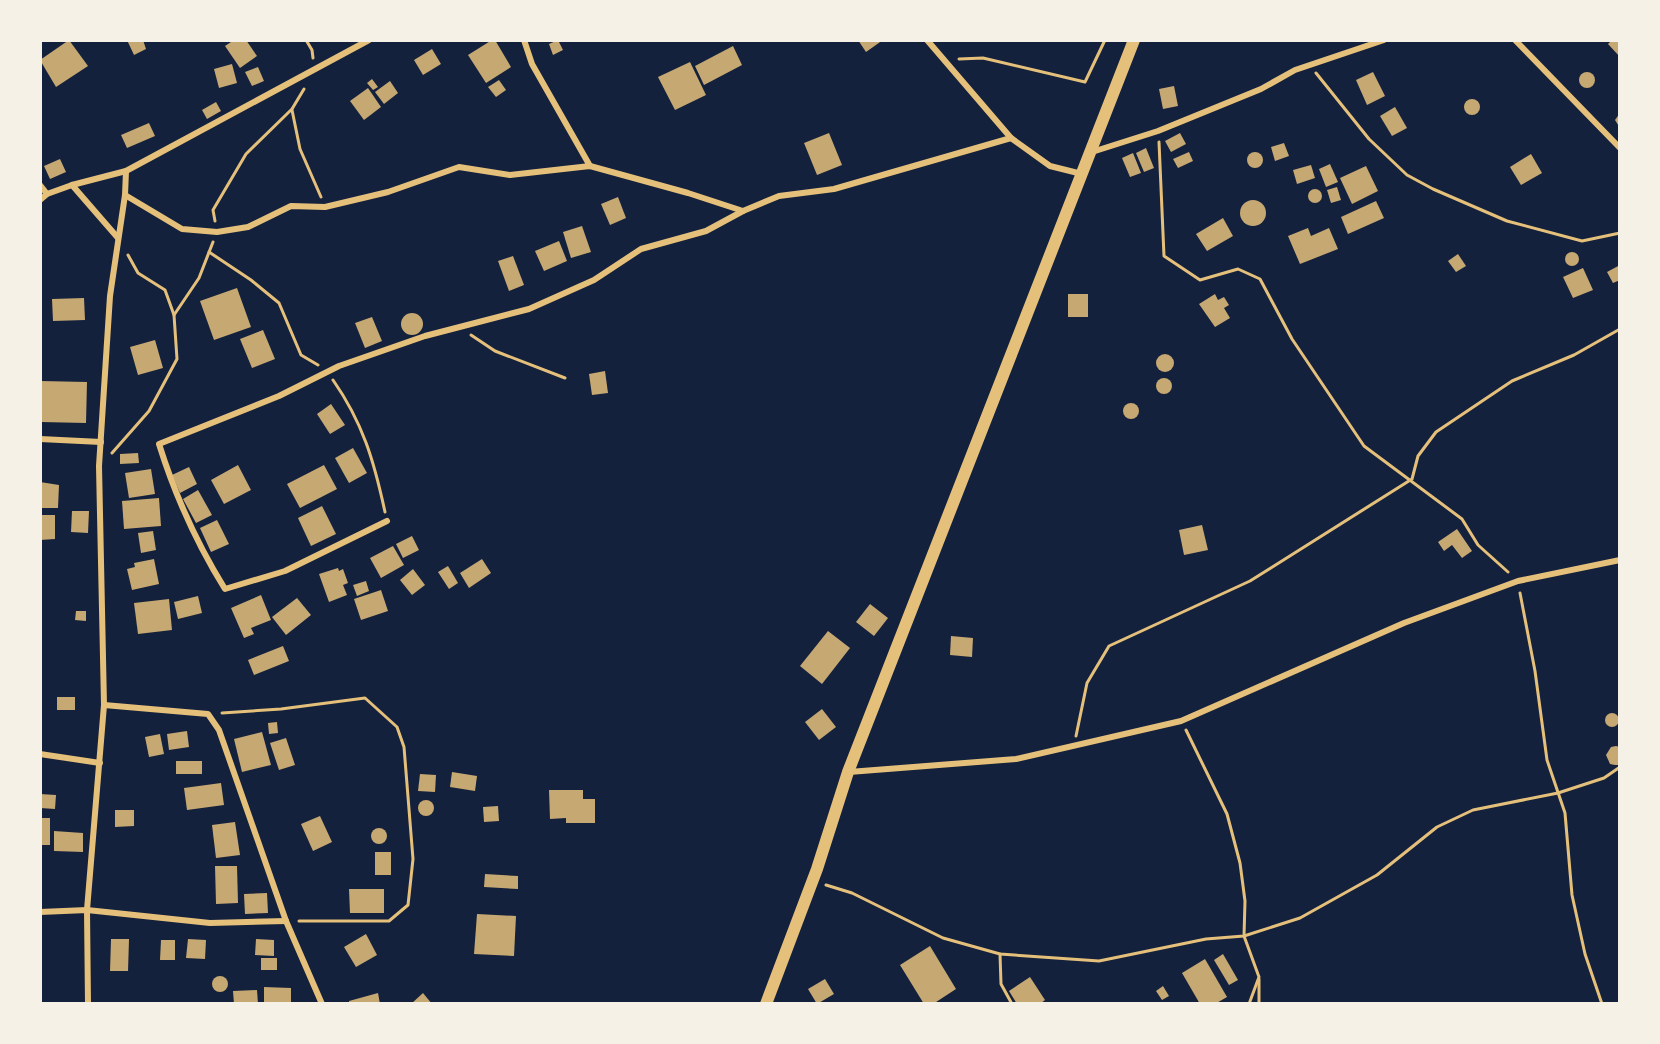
<svg xmlns="http://www.w3.org/2000/svg" width="1660" height="1044" font-family="'Titillium Web',sans-serif">
  <style>
    .building { fill: #c6a872 }
    .lines { fill: none; stroke-linecap: round; stroke-linejoin: round }
    .path { stroke: #e5c07b; stroke-width: 3 }
    .minor { stroke: #e5c07b; stroke-width: 6 }
    .secondary { stroke: #e5c07b; stroke-width: 12 }
  </style>
  <rect width="100%" height="100%" fill="#14213d"/>
  <!-- building -->
  <g class="building">
    <polygon points="69,40 88,66 56,87 40,60"/>
    <polygon points="127,40 143,40 146,49 134,55"/>
    <polygon points="234,40 246,40 257,56 240,68 225,46"/>
    <polygon points="492,40 495,40 511,67 486,83 468,55"/>
    <polygon points="558,40 563,50 553,55 549,44"/>
    <polygon points="858,40 883,40 866,52"/>
    <polygon points="1612,40 1620,40 1620,57 1608,44"/>
    <polygon points="733,46 742,65 704,85 695,66"/>
    <polygon points="432,49 441,64 423,75 414,60"/>
    <polygon points="690,62 706,95 675,110 658,77"/>
    <polygon points="232,64 237,83 219,88 214,69"/>
    <polygon points="258,67 264,81 252,86 245,72"/>
    <circle cx="1587" cy="80" r="8"/>
    <polygon points="1373,72 1385,96 1367,105 1356,80"/>
    <polygon points="372,79 378,87 373,90 367,83"/>
    <polygon points="499,80 506,90 496,97 488,87"/>
    <polygon points="390,81 398,93 384,104 375,92"/>
    <polygon points="1174,86 1178,106 1163,109 1159,89"/>
    <polygon points="368,88 381,107 364,120 350,101"/>
    <circle cx="1472" cy="107" r="8"/>
    <polygon points="216,102 221,111 207,119 202,110"/>
    <polygon points="1395,107 1407,128 1392,136 1380,116"/>
    <polygon points="1620,113 1620,128 1615,120"/>
    <polygon points="149,123 155,136 127,148 121,135"/>
    <polygon points="829,133 842,165 817,175 804,143"/>
    <polygon points="1180,133 1186,144 1171,152 1165,141"/>
    <polygon points="1284,143 1289,156 1275,161 1271,147"/>
    <polygon points="1146,148 1154,168 1144,172 1136,153"/>
    <polygon points="1189,152 1193,161 1178,168 1173,159"/>
    <circle cx="1255" cy="160" r="8"/>
    <polygon points="1133,153 1141,173 1130,177 1122,158"/>
    <polygon points="1531,154 1542,173 1521,185 1510,167"/>
    <polygon points="60,159 66,172 50,179 44,166"/>
    <polygon points="1330,164 1338,182 1326,187 1319,169"/>
    <polygon points="1311,165 1315,178 1297,184 1293,170"/>
    <polygon points="1366,166 1378,191 1352,204 1340,178"/>
    <polygon points="1337,187 1341,200 1331,203 1327,190"/>
    <circle cx="1315" cy="196" r="7"/>
    <polygon points="618,197 626,218 610,225 601,204"/>
    <circle cx="1253" cy="213" r="13"/>
    <polygon points="1376,201 1384,218 1348,234 1341,217"/>
    <polygon points="1223,218 1233,236 1207,251 1196,234"/>
    <polygon points="582,226 591,252 571,258 563,232"/>
    <polygon points="1308,228 1311,236 1329,228 1338,249 1300,264 1288,236"/>
    <polygon points="559,241 567,261 544,271 535,251"/>
    <circle cx="1572" cy="259" r="7"/>
    <polygon points="1458,254 1466,266 1456,272 1448,261"/>
    <polygon points="513,256 524,285 509,291 498,261"/>
    <polygon points="1620,265 1620,280 1613,283 1607,272"/>
    <polygon points="1583,268 1593,290 1573,298 1563,277"/>
    <polygon points="237,288 251,327 214,340 200,301"/>
    <rect x="1068" y="294" width="20" height="23"/>
    <polygon points="1215,294 1218,300 1224,297 1229,305 1224,308 1230,318 1215,327 1199,304"/>
    <polygon points="84,298 85,320 53,321 52,299"/>
    <circle cx="412" cy="324" r="11"/>
    <polygon points="372,317 382,341 365,348 355,323"/>
    <polygon points="263,330 275,359 252,368 240,339"/>
    <polygon points="155,340 163,368 138,375 130,347"/>
    <circle cx="1165" cy="363" r="9"/>
    <polygon points="605,371 608,393 592,395 589,374"/>
    <circle cx="1164" cy="386" r="8"/>
    <polygon points="41,381 87,382 86,423 41,422"/>
    <circle cx="1131" cy="411" r="8"/>
    <polygon points="331,404 345,425 330,434 317,414"/>
    <polygon points="353,448 367,473 349,483 335,458"/>
    <polygon points="138,453 139,463 120,464 120,454"/>
    <polygon points="238,465 251,490 224,504 211,480"/>
    <polygon points="324,465 337,489 300,508 287,484"/>
    <polygon points="189,467 197,484 180,493 172,475"/>
    <polygon points="151,469 155,494 129,498 125,473"/>
    <polygon points="40,482 59,485 58,508 40,508"/>
    <polygon points="198,490 212,515 196,523 183,499"/>
    <polygon points="159,498 161,526 124,529 122,501"/>
    <polygon points="322,506 336,534 311,546 298,518"/>
    <polygon points="72,511 89,511 88,533 71,532"/>
    <polygon points="40,515 55,515 55,539 40,540"/>
    <polygon points="217,520 229,544 211,552 200,528"/>
    <polygon points="1202,525 1208,550 1184,555 1179,530"/>
    <polygon points="1457,529 1472,551 1462,558 1452,545 1444,551 1438,542"/>
    <polygon points="153,531 156,550 141,553 138,533"/>
    <polygon points="412,536 419,550 403,558 396,544"/>
    <polygon points="393,546 404,565 381,578 370,558"/>
    <polygon points="154,559 159,584 132,590 127,569 135,567 134,563"/>
    <polygon points="482,559 491,573 469,588 460,573"/>
    <polygon points="448,566 458,583 449,589 438,572"/>
    <polygon points="338,568 339,571 343,569 348,583 343,585 347,595 329,602 319,574"/>
    <polygon points="413,569 425,585 412,595 400,580"/>
    <polygon points="366,581 369,591 357,596 353,585"/>
    <polygon points="381,590 388,611 361,620 354,599"/>
    <polygon points="261,595 271,620 251,628 254,634 244,638 231,608"/>
    <polygon points="198,596 202,613 178,619 174,602"/>
    <polygon points="297,598 311,615 286,635 272,617"/>
    <polygon points="169,599 172,630 138,634 134,603"/>
    <polygon points="870,604 888,618 874,636 856,622"/>
    <polygon points="76,611 86,611 86,621 75,620"/>
    <polygon points="828,631 850,648 822,684 800,666"/>
    <polygon points="951,636 973,638 972,657 950,655"/>
    <polygon points="283,646 289,661 254,675 248,660"/>
    <rect x="57" y="697" width="18" height="13"/>
    <polygon points="822,709 836,727 819,740 805,722"/>
    <circle cx="1612" cy="720" r="7"/>
    <polygon points="277,722 278,733 269,734 268,723"/>
    <polygon points="187,731 189,747 169,750 167,734"/>
    <polygon points="262,732 271,765 242,772 234,739"/>
    <polygon points="160,734 164,754 149,757 145,737"/>
    <polygon points="286,738 295,765 279,770 270,743"/>
    <polygon points="1616,746 1620,747 1620,765 1615,765 1610,764 1606,755 1611,747"/>
    <rect x="176" y="761" width="26" height="13"/>
    <polygon points="452,772 477,776 475,791 450,787"/>
    <polygon points="420,774 436,775 435,792 418,791"/>
    <polygon points="221,783 224,805 187,810 184,788"/>
    <polygon points="549,790 583,790 583,799 595,799 595,823 566,823 566,818 550,819"/>
    <polygon points="40,794 56,795 55,809 40,808"/>
    <circle cx="426" cy="808" r="8"/>
    <polygon points="498,806 499,821 484,822 483,807"/>
    <polygon points="115,810 134,810 134,826 115,827"/>
    <polygon points="320,816 332,842 313,851 301,824"/>
    <rect x="40" y="818" width="10" height="27"/>
    <polygon points="235,822 240,855 216,858 212,825"/>
    <circle cx="379" cy="836" r="8"/>
    <polygon points="54,831 83,833 83,852 54,851"/>
    <rect x="375" y="852" width="16" height="23"/>
    <polygon points="215,866 237,866 238,903 216,904"/>
    <polygon points="485,874 518,876 518,889 484,887"/>
    <polygon points="349,889 384,889 384,913 350,913"/>
    <polygon points="267,893 268,913 245,914 244,894"/>
    <polygon points="477,914 516,916 514,956 474,954"/>
    <polygon points="366,934 377,955 356,967 344,947"/>
    <polygon points="111,939 129,939 128,971 110,971"/>
    <polygon points="188,939 206,940 205,959 186,958"/>
    <polygon points="256,939 274,940 274,956 255,955"/>
    <polygon points="161,940 175,940 175,960 160,960"/>
    <polygon points="930,946 956,989 933,1004 924,1004 900,965"/>
    <polygon points="1223,954 1238,980 1229,985 1214,960"/>
    <rect x="261" y="958" width="16" height="12"/>
    <polygon points="1205,959 1227,997 1215,1004 1200,1004 1182,973"/>
    <circle cx="220" cy="984" r="8"/>
    <polygon points="1030,977 1045,1000 1040,1004 1017,1004 1009,991"/>
    <polygon points="825,979 834,994 817,1004 808,989"/>
    <polygon points="1163,986 1169,996 1162,1000 1156,991"/>
    <polygon points="264,987 291,988 291,1004 264,1004"/>
    <polygon points="257,990 258,1004 234,1004 233,991"/>
    <polygon points="378,993 380,1004 349,1004 349,1001"/>
    <polygon points="423,993 432,1004 411,1004"/>
  </g>
  <g class="lines">
    <!-- path -->
    <g class="path">
      <polyline points="306,40 312,50 313,58"/>
      <polyline points="959,59 983,58 1085,82 1105,40"/>
      <polyline points="1316,73 1369,139 1407,175 1433,189 1507,221 1582,241 1620,233"/>
      <polyline points="292,110 300,149 321,197"/>
      <polyline points="1159,142 1164,256 1200,280 1238,269 1260,279 1292,339 1364,446 1462,519 1478,545 1508,572"/>
      <polyline points="215,221 213,210 246,154 292,109 304,89"/>
      <polyline points="209,252 251,280 279,303 301,355 318,365"/>
      <polyline points="128,255 138,273 165,290 174,315"/>
      <polyline points="471,335 495,351 565,378"/>
      <path d="M333,380C363,423 374,461 385,512"/>
      <polyline points="112,453 149,411 177,359 174,315 199,278 213,242"/>
      <polyline points="1520,593 1535,671 1547,760 1565,813 1572,895 1585,954 1602,1004"/>
      <polyline points="222,713 281,709 365,698 397,727 404,747 413,859 408,905 389,921 299,921"/>
      <polyline points="1186,730 1227,814 1240,863 1245,901 1244,936 1259,977 1249,1004"/>
      <polyline points="1076,736 1087,683 1109,646 1250,581 1412,479 1418,456 1436,432 1512,381 1574,355 1620,329"/>
      <polyline points="826,885 852,893 943,938 1000,954 1099,961 1206,939 1244,936 1300,918 1377,875 1437,827 1473,810 1558,793 1604,778 1620,767"/>
      <polyline points="1000,954 1001,984 1012,1004"/>
      <polyline points="1259,979 1259,1004"/>
    </g>
    <!-- minor -->
    <g class="minor">
      <polyline points="524,40 532,64 590,166"/>
      <polyline points="927,40 1011,138 1050,166 1082,174"/>
      <polyline points="1515,40 1620,148"/>
      <polyline points="1092,152 1158,131 1261,89 1295,70 1384,40"/>
      <polyline points="40,185 47,194"/>
      <polyline points="72,185 118,238"/>
      <polyline points="125,195 182,229 217,232 248,227 291,206 325,207 388,192 459,167 510,175 590,166 688,193 743,211"/>
      <polyline points="40,200 47,194 72,185 126,171 369,40"/>
      <polyline points="40,439 101,442"/>
      <path d="M387,521L285,571L225,589C197,544 175,495 159,444L279,396L339,366L425,336L529,309L594,280L641,249L706,231L743,211L779,196L834,189L1011,138"/>
      <polyline points="104,705 208,714 219,730 286,921 322,1004"/>
      <polyline points="40,754 100,763"/>
      <polyline points="849,772 1016,759 1181,721 1404,623 1518,581 1620,560"/>
      <polyline points="40,912 87,910 210,923 286,921"/>
      <polyline points="88,1004 87,910 104,705 99,466 110,296 125,195 126,171"/>
    </g>
    <!-- secondary -->
    <polyline class="secondary" points="766,1004 817,869 848,772 1134,40"/>
  </g>
  <!-- border -->
  <rect width="1660" height="1044" fill="none" stroke="#f6f1e7" stroke-width="84"/>
</svg>
